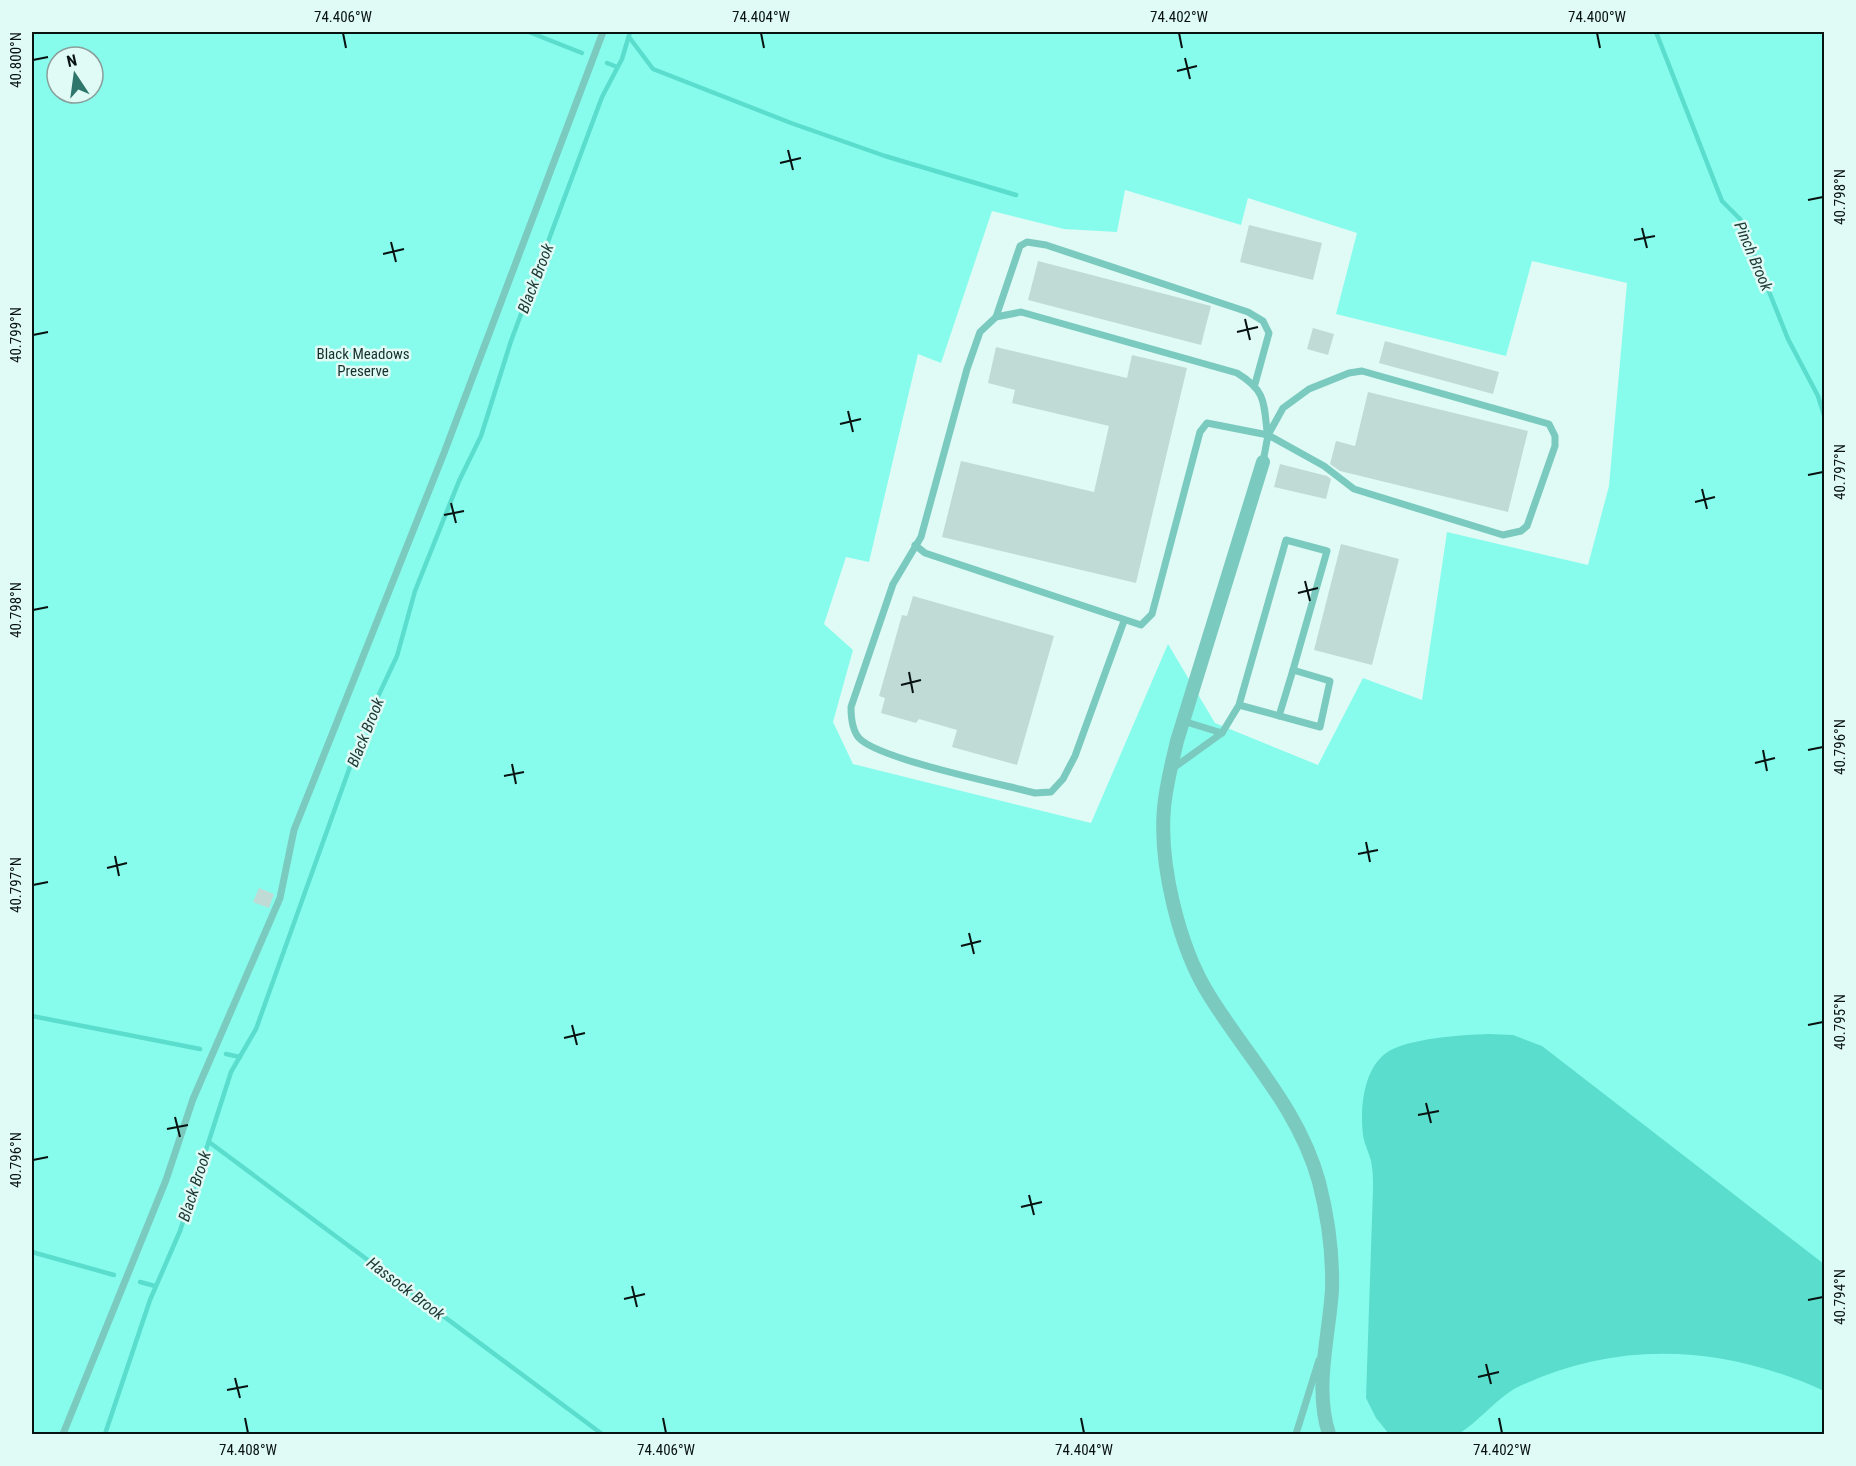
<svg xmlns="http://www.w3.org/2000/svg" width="1856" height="1466" font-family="'Roboto Condensed',sans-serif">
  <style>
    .green { fill: #88fcec; fill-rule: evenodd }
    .water { fill: #5addcd }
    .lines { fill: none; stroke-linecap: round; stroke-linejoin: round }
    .stream { stroke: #5addcd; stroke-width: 4.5 }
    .building { fill: #c0dbd6 }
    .service { stroke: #7bcabf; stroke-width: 7 }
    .minor { stroke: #7bcabf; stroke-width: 14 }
    .ticks { fill: none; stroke: #081210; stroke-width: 2 }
    .labels { text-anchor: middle; stroke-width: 5; stroke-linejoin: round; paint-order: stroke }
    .park-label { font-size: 15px; fill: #182f2c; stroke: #e0fbf6 }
    .water-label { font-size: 16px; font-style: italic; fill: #1f3633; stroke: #e0fbf6 }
    .neatline { fill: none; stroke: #081210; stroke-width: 2 }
    .ticks-label { font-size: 15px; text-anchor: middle; fill: #081210 }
  </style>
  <rect width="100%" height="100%" fill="#e0fbf6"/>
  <!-- green -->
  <path class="green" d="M32,32H1824V1434H32ZM57,57H93V93H57ZM1125,190L1241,225L1248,198L1357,233L1336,314L1506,356L1532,261L1627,283L1609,486L1588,565L1447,532L1422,700L1363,678L1318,765L1215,723L1168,644L1091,823L853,764L833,722L853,650L824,624L846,557L869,562L918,354L941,363L992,211L1064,229L1117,232Z"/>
  <!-- water -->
  <path class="water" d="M1489,1034L1513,1035L1542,1046L1824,1264V1391C1724,1345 1618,1339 1518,1387C1500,1395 1469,1431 1457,1434C1445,1438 1404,1435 1389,1434L1376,1418L1366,1398L1373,1189C1373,1180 1373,1170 1371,1161C1369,1152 1364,1144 1363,1135C1360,1109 1363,1070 1386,1053C1407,1038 1463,1035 1489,1034Z"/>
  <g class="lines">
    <!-- stream -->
    <g class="stream">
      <polyline points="529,32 582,53"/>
      <polyline points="1656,32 1722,201 1740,219 1788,339 1818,396 1824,415"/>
      <polyline points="629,37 653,69 791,123 885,156 1016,195"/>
      <polyline points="607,63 617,67"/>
      <polyline points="32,1016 200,1049"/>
      <polyline points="226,1054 240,1057"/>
      <polyline points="209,1142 602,1434"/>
      <polyline points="32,1252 114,1275"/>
      <polyline points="140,1282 155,1286"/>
      <polyline points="105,1434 150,1300 180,1231 231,1072 256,1029 366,722 397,656 415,591 459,481 481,436 511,341 602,97 622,59 630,32"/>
    </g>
  </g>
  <!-- building -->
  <g class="building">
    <polygon points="1249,225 1322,243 1313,280 1240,262"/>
    <polygon points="1038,261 1211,306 1201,345 1028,300"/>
    <polygon points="1313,328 1334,334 1328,355 1307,349"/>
    <polygon points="1385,341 1499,372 1493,394 1379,363"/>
    <polygon points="996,347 1127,378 1132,355 1187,368 1136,583 942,537 961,461 1094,492 1109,426 1012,403 1015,390 988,383"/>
    <polygon points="1368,392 1528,431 1508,512 1340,471 1330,464 1336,441 1355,446"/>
    <polygon points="1280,464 1327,476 1331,479 1326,499 1274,487"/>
    <polygon points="1341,544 1399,559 1372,665 1314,650"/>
    <polygon points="913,596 1054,636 1017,765 952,747 957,730 919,719 916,723 881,713 885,698 879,696 902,615 907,616"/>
    <polygon points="259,888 274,894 269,908 253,902"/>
  </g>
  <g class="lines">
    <!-- service -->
    <g class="service">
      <polyline points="996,317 1020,246 1027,242 1046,245 1248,312 1263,321 1269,333 1255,384"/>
      <polyline points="915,545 925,553 1141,625 1152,614 1200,432 1207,423 1268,435 1324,466 1354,489 1503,535 1521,531 1527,526 1555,446 1555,436 1549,424 1362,371 1349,373 1309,389 1283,408 1268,435 1263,462"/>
      <path d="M1124,621L1075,756L1063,779L1051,792L1035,793C1001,784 878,759 859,738C852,730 851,717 851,707L893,584L921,537L967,369L980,332L996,317L1021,312L1237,373C1265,390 1264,401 1267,432"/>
      <polyline points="1279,716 1293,670"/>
      <polyline points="1222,733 1239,705 1286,540 1327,551 1293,670 1330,681 1320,727 1239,705"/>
      <polyline points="1172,769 1222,733 1183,721"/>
      <polyline points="63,1434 166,1180 193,1099 280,898 294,830 444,453 603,32"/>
      <polyline points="1296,1434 1319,1360"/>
    </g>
    <!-- minor -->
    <path class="minor" d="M1263,462L1177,741C1172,763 1166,785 1164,808C1159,864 1179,947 1209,995C1248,1058 1299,1109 1319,1182C1328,1217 1333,1254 1332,1290C1329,1337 1314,1388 1329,1434"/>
  </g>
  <!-- ticks -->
  <path class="ticks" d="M343,33L346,48M761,33L764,48M1179,33L1182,48M1597,33L1600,48M1185,58L1190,79M33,60L48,57M1177,71L1197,66M788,150L793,170M780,163L801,158M1808,200L1823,197M1642,228L1647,248M1634,240L1655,236M391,242L396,262M383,254L404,249M1245,319L1250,340M1237,332L1258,327M33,335L48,332M848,411L853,432M840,424L861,419M1808,475L1823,472M1702,489L1707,509M1695,502L1715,497M451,503L456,523M444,515L464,511M1305,581L1310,601M1298,593L1318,588M33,610L48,607M909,672L913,693M901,685L921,680M1763,750L1767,771M1808,750L1823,747M1755,763L1775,758M512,764L516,784M504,776L524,772M1366,842L1370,862M1358,854L1378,850M115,856L119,876M107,868L127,863M33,885L48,882M969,933L974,954M961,946L981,941M572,1025L577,1045M1808,1025L1823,1022M564,1038L585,1033M1426,1103L1431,1123M1418,1115L1439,1111M175,1117L180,1137M167,1129L188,1125M33,1160L48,1157M1029,1195L1034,1215M1021,1207L1042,1202M632,1286L637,1307M624,1299L645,1294M1808,1300L1823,1297M1486,1364L1491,1384M1478,1377L1499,1372M235,1378L240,1398M227,1390L248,1386M245,1418L248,1433M663,1418L666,1433M1081,1418L1084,1433M1499,1418L1502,1433"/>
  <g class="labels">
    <!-- park labels -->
    <g class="park-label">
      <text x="363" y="359">Black Meadows<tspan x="363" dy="17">Preserve</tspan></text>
    </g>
    <!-- water labels -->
    <g class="water-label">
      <text transform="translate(1754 256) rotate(67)" y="6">Pinch Brook</text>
      <text transform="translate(535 278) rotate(-69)" y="6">Black Brook</text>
      <text transform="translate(365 732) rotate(-68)" y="6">Black Brook</text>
      <text transform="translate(194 1186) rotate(-72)" y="6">Black Brook</text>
      <text transform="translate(406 1288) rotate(37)" y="6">Hassock Brook</text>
    </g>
  </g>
  <!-- border -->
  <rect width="1856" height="1466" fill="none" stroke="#e0fbf6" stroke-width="66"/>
  <!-- north arrow -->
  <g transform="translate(75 75) rotate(347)"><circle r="28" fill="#e0fbf6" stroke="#8a9e9a" stroke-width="1.5"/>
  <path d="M0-4.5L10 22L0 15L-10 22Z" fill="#2e756c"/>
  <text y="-9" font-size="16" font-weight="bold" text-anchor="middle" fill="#081210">N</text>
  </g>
  <rect x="33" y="33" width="1790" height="1400" class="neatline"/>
  <g class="ticks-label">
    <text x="343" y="22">74.406°W</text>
    <text x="761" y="22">74.404°W</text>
    <text x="1179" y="22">74.402°W</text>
    <text x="1597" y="22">74.400°W</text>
    <text transform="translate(16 60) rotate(-90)" y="5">40.800°N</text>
    <text transform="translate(1840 197) rotate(-90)" y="5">40.798°N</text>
    <text transform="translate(16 335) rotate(-90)" y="5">40.799°N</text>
    <text transform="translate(1840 472) rotate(-90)" y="5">40.797°N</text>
    <text transform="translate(16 610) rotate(-90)" y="5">40.798°N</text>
    <text transform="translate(1840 747) rotate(-90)" y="5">40.796°N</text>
    <text transform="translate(16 885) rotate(-90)" y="5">40.797°N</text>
    <text transform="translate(1840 1022) rotate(-90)" y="5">40.795°N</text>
    <text transform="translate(16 1160) rotate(-90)" y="5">40.796°N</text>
    <text transform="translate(1840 1297) rotate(-90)" y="5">40.794°N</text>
    <text x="248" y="1455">74.408°W</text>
    <text x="666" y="1455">74.406°W</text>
    <text x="1084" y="1455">74.404°W</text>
    <text x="1502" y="1455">74.402°W</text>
  </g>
</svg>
